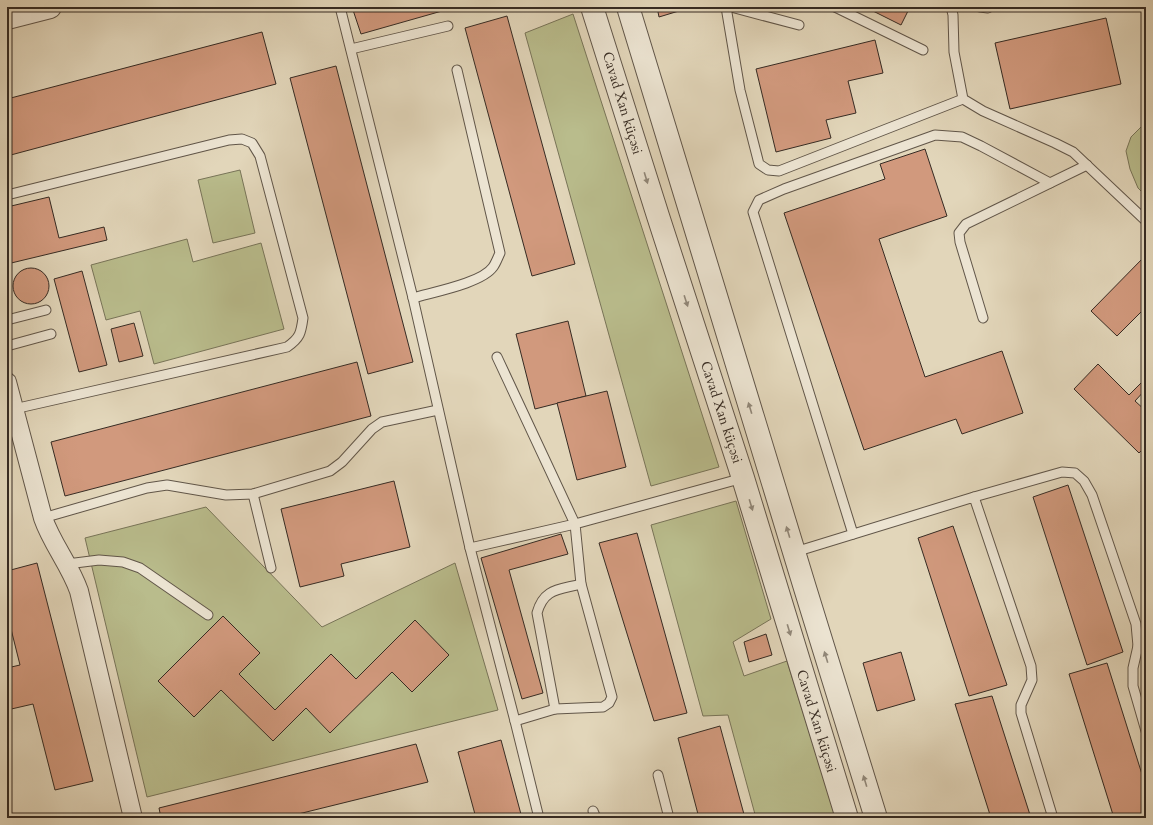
<svg xmlns="http://www.w3.org/2000/svg" width="1153" height="825" font-family="Cardo,serif">
  <style>
    .green { fill: #b9bc8c; stroke: #787458 }
    .building { fill: #d1997d; stroke: #362b23 }
    .lines { fill: none; stroke-linecap: round; stroke-linejoin: round }
    .service-casing { stroke: #615649; stroke-width: 11 }
    .minor-casing { stroke: #615649; stroke-width: 20 }
    .tertiary-casing { stroke: #615649; stroke-width: 24 }
    .service { stroke: #ece4d2; stroke-width: 9 }
    .minor { stroke: #ece4d2; stroke-width: 18 }
    .tertiary { stroke: #ece4d2; stroke-width: 22 }
    .oneway { fill: #91887a }
    .labels { text-anchor: middle; stroke-width: 3.5; stroke-linejoin: round; paint-order: stroke }
    .street-label { font-size: 14px; fill: #362b23; stroke: #ece4d2 }
  </style>
  <rect width="100%" height="100%" fill="#e2d6ba"/>
  <filter id="stains"><feTurbulence type="fractalNoise" baseFrequency=".005" numOctaves="4"/><feColorMatrix values="0 0 0 0 .2 0 0 0 0 .09 0 0 0 0 .02 0 0 0 .5 -.17"/></filter>
  <radialGradient id="worn" r=".72"><stop offset=".6" stop-color="#630" stop-opacity="0"/><stop offset="1" stop-color="#630" stop-opacity=".3"/></radialGradient>
  <!-- green -->
  <g class="green">
    <polygon points="573,14 719,467 651,486 525,33"/>
    <polygon points="1146,122 1146,196 1138,188 1130,169 1126,151 1131,137"/>
    <polygon points="240,170 255,233 213,243 198,180"/>
    <polygon points="187,239 193,262 261,243 284,329 154,364 140,311 106,320 91,265"/>
    <polygon points="736,501 771,619 733,642 744,676 787,661 836,818 756,818 728,715 703,716 651,525"/>
    <polygon points="206,507 322,627 455,563 498,710 147,797 85,538"/>
  </g>
  <!-- building -->
  <g class="building">
    <polygon points="352,7 456,7 361,34"/>
    <polygon points="657,7 692,7 659,17"/>
    <polygon points="865,7 910,7 901,25"/>
    <polygon points="507,16 575,264 532,276 465,28"/>
    <polygon points="1106,18 1121,84 1010,109 995,43"/>
    <polygon points="262,32 276,84 7,156 7,99"/>
    <polygon points="875,40 883,73 848,81 856,113 826,120 831,138 776,152 756,69"/>
    <polygon points="336,66 413,362 368,374 290,78"/>
    <polygon points="925,149 947,216 879,239 925,377 1002,351 1023,413 962,434 956,419 864,450 784,213 885,179 880,164"/>
    <polygon points="49,197 59,238 104,227 107,240 7,264 7,207"/>
    <polygon points="1146,255 1146,307 1117,336 1091,311"/>
    <circle cx="31" cy="286" r="18"/>
    <polygon points="82,271 107,365 79,372 54,279"/>
    <polygon points="568,321 586,396 535,409 516,334"/>
    <polygon points="134,323 143,356 119,362 111,329"/>
    <polygon points="357,362 371,416 65,496 51,442"/>
    <polygon points="1098,364 1129,395 1146,378 1146,389 1135,401 1146,411 1146,446 1139,453 1074,389"/>
    <polygon points="607,391 626,467 577,480 557,403"/>
    <polygon points="394,481 410,547 341,564 344,576 300,587 281,509"/>
    <polygon points="1068,485 1123,652 1087,665 1033,497"/>
    <polygon points="953,526 1007,685 969,696 918,538"/>
    <polygon points="637,533 687,713 654,721 599,543"/>
    <polygon points="561,534 568,554 509,570 543,693 522,699 481,558"/>
    <polygon points="37,563 93,781 55,790 33,704 7,710 7,668 20,665 7,613 7,571"/>
    <polygon points="223,616 260,653 239,674 275,710 331,654 356,679 415,620 449,655 412,692 392,672 330,733 306,708 273,741 221,690 194,717 158,681"/>
    <polygon points="766,634 772,655 749,662 744,642"/>
    <polygon points="901,652 915,700 877,711 863,663"/>
    <polygon points="1107,663 1146,787 1146,818 1114,818 1069,674"/>
    <polygon points="992,696 1031,818 991,818 955,704"/>
    <polygon points="720,726 745,818 699,818 678,738"/>
    <polygon points="501,740 522,818 476,818 458,752"/>
    <polygon points="416,744 428,782 282,818 161,818 159,808"/>
  </g>
  <g class="lines">
    <!-- service casing -->
    <g class="service-casing">
      <g id="service">
        <polyline points="340,7 413,298 470,548 515,721 539,818"/>
        <polyline points="726,7 740,90 759,164 768,170 779,171 963,99"/>
        <polyline points="731,7 799,25"/>
        <polyline points="835,7 923,50"/>
        <polyline points="951,7 953,15 954,52 963,99 983,111 1055,143 1073,152 1146,221"/>
        <polyline points="980,7 988,8"/>
        <polyline points="351,49 448,26"/>
        <path d="M7,195L229,140L242,139L252,143L260,156L303,318C301,333 300,338 287,347L14,409"/>
        <path d="M413,298C433,292 482,283 493,267C496,263 498,257 500,253L457,70"/>
        <polyline points="983,318 960,242 959,233 966,224 1087,165"/>
        <polyline points="7,320 46,310"/>
        <polyline points="7,346 51,334"/>
        <polyline points="253,494 271,568"/>
        <polyline points="974,497 1062,472 1075,473 1084,481 1092,495 1136,624 1138,646 1146,643"/>
        <polyline points="43,518 147,488 167,485 226,495 253,494 330,471 342,462 372,429 382,422 438,410"/>
        <polyline points="853,534 753,212 759,200 784,189 935,135 962,137 981,146 1050,183"/>
        <polyline points="470,548 575,524 497,357"/>
        <polyline points="795,552 974,497 1031,666 1032,680 1021,705 1021,713 1053,818"/>
        <polyline points="67,564 99,560 123,562 140,568 208,615"/>
        <polyline points="1138,646 1133,668 1133,686 1146,731"/>
        <path d="M555,709L537,613C544,588 559,590 581,584"/>
        <polyline points="515,721 555,709 603,707 609,703 612,697 581,584 575,524 743,478"/>
        <polyline points="658,775 669,818"/>
        <polyline points="593,811 596,818"/>
      </g>
    </g>
    <!-- minor casing -->
    <g class="minor-casing">
      <path id="minor" d="M7,382L43,518C52,544 70,565 79,591L133,818"/>
    </g>
    <!-- tertiary casing -->
    <g class="tertiary-casing">
      <g id="tertiary">
        <polyline points="592,7 658,216 743,478 847,818"/>
        <polyline points="628,7 805,588 876,818"/>
        <polyline points="7,18 50,7"/>
      </g>
    </g>
    <!-- service -->
    <use href="#service" class="service"/>
    <!-- minor -->
    <use href="#minor" class="minor"/>
    <!-- tertiary -->
    <use href="#tertiary" class="tertiary"/>
  </g>
  <!-- one-way arrows -->
  <defs><path id="oneway-solid" d="M-6-.8H1V-3.2L6.5 0L1 3.2V.8H-6Z"/></defs>
  <g class="oneway">
    <use href="#oneway-solid" transform="translate(646 178) rotate(73)"/>
    <use href="#oneway-solid" transform="translate(686 301) rotate(72)"/>
    <use href="#oneway-solid" transform="translate(750 408) rotate(-107)"/>
    <use href="#oneway-solid" transform="translate(751 505) rotate(73)"/>
    <use href="#oneway-solid" transform="translate(788 532) rotate(-107)"/>
    <use href="#oneway-solid" transform="translate(789 630) rotate(73)"/>
    <use href="#oneway-solid" transform="translate(826 657) rotate(-107)"/>
    <use href="#oneway-solid" transform="translate(865 781) rotate(-107)"/>
  </g>
  <g class="labels">
    <!-- street labels -->
    <g class="street-label">
      <text transform="translate(623 103) rotate(73)" y="5">Cavad Xan küçəsi</text>
      <text transform="translate(722 412) rotate(72)" y="5">Cavad Xan küçəsi</text>
      <text transform="translate(817 721) rotate(73)" y="5">Cavad Xan küçəsi</text>
    </g>
  </g>
  <!-- margin -->
  <rect width="1153" height="825" fill="none" stroke="#e2d6ba" stroke-width="24"/>
  <rect x="8" y="8" width="1137" height="809" fill="none" stroke="#362b23" stroke-width="2"/>
  <rect x="12" y="12" width="1129" height="801" fill="none" stroke="#362b23"/>
  <rect width="100%" height="100%" filter="url(#stains)"/>
  <rect width="100%" height="100%" fill="url(#worn)"/>
</svg>
